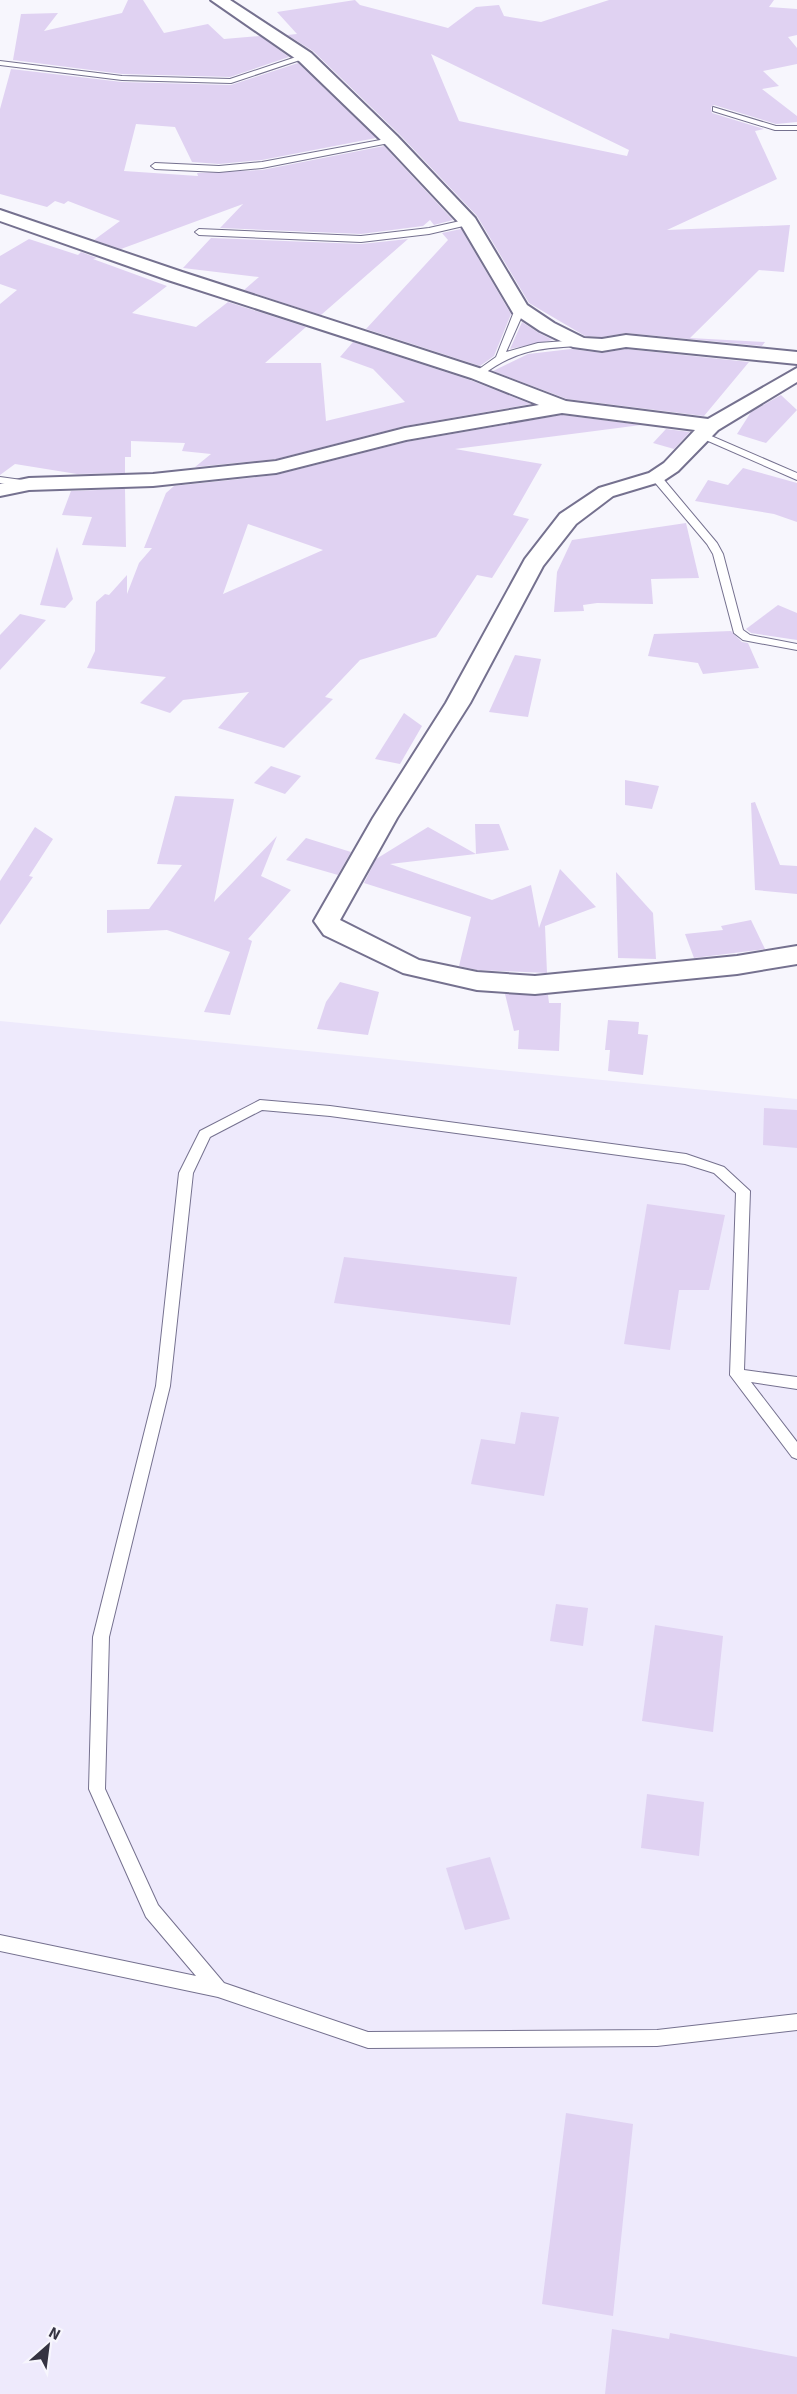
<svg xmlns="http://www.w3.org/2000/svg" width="797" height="2394" font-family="'Source Sans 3',sans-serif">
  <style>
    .industrial { fill: #eeeafc }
    .building { fill: #e0d2f2; fill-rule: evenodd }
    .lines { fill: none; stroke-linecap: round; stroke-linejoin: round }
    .lane-casing { stroke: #75718f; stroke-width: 2 }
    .street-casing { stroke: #75718f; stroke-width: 4 }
    .lane { fill: #fff; fill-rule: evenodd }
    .street { fill: #fff; fill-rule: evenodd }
  </style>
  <rect width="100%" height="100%" fill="#f7f6fd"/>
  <!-- industrial -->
  <polygon class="industrial" points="0,1021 797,1099 797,2394 0,2394"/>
  <!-- building -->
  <g class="building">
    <polygon points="128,0 143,0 164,33 208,24 224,39 260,36 289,57 230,77 122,74 13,60 21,14 58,13 44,31 122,13"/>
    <path d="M355,0L360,5L448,28L476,7L499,5L504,16L541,22L609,0H774L769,7L797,9V35L788,37L797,48V64L763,71L779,86L762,89L797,116V122L776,124L714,105L711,107L712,113L764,129L755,131L777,179L667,230L790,225L784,272L759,270L690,338L765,342L762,346L626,333L602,337L585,336L529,303L477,216L399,134L313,51L287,35L297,34L277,12ZM431,54L629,150L627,156L459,121Z"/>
    <polygon points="298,63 376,138 262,160 219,164 192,162 175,127 136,124 124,171 198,176 197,173 262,170 384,146 453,220 434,225 430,220 423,226 361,234 220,228 243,204 121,249 94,240 120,221 68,201 64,204 55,201 47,207 0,194 0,109 11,69 122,82 231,85"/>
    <polygon points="461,229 511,314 494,356 480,366 366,329 448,240 442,233"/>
    <polygon points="211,238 361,244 408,239 321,315 244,290 259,277 183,268"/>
    <polygon points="29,239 78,255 81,252 97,258 93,259 167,286 132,313 196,327 228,302 306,327 265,363 321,363 326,421 405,402 373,369 340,357 353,342 470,380 531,404 405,426 276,459 195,467 211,454 182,451 185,443 131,441 131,457 125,457 125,473 77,474 15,464 0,475 0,304 17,290 0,284 0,256"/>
    <polygon points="522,322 539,333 553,340 510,349"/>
    <polygon points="571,349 602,353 626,349 749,362 704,416 567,399 493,371 528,354"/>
    <polygon points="781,395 797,410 766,443 737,434 751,412"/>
    <path d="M562,415L641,425L455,449L542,464L513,515L529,519L492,578L477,575L436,637L360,660L325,697L333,699L284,748L218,728L249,692L183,700L170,713L140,703L166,677L87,668L95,651L96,602L105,594L109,595L127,575V594L139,563L152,548H144L166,493L174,486L276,475L406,442ZM248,524L323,550L223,594Z"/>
    <polygon points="666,429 690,432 674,449 653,443"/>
    <polygon points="743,468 797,483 797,522 774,514 695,501 708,480 728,485"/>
    <polygon points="125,489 126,547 82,545 92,517 62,515 71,491"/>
    <polygon points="686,523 699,578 651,579 653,604 597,603 583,605 584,611 554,612 557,572 572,540"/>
    <polygon points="57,547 73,599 65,608 40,605"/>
    <polygon points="778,605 797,613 797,640 751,633 746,629"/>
    <polygon points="20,614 46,620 0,670 0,635"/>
    <polygon points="731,631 742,642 748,643 759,668 703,674 698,663 648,656 654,634"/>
    <polygon points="515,655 541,659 528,717 489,712"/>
    <polygon points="404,713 422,726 400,764 375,759"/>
    <polygon points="271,766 301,776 285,794 254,783"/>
    <polygon points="625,780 659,786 652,809 625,805"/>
    <polygon points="175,796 234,799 214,902 277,836 261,876 291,890 248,939 252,941 230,1015 204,1012 230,952 167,930 107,933 107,910 149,909 182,865 157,864"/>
    <polygon points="755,802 780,865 797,866 797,894 755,890 751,803"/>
    <polygon points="475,824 499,824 509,850 476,854"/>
    <polygon points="35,827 53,839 29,876 33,877 0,925 0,881"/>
    <polygon points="428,827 476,854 390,864 492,900 531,885 539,928 560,869 596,907 545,926 547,973 477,970 459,966 471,917 364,883 376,859"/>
    <polygon points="306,838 351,852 338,875 286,860"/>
    <polygon points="616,872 653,913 656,959 618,958"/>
    <polygon points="751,920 765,949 694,958 685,934 723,930 721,926"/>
    <polygon points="340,982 379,992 368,1035 317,1029 326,1002"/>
    <polygon points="505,994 548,995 549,1003 561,1003 559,1051 518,1049 519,1030 514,1031"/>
    <polygon points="608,1020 639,1022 638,1034 648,1035 643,1075 608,1071 610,1050 605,1050"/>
    <polygon points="764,1108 797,1110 797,1148 763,1145"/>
    <polygon points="647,1204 725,1215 709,1290 679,1290 670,1350 624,1344"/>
    <polygon points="344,1257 517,1277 510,1325 334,1303"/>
    <polygon points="521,1412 559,1417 544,1496 471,1484 481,1439 515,1444"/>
    <polygon points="556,1604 588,1608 583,1646 550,1641"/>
    <polygon points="655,1625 723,1636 713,1732 642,1721"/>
    <polygon points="647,1794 704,1802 699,1856 641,1848"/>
    <polygon points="490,1857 510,1919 465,1930 446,1868"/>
    <polygon points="566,2113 633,2124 613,2316 542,2304"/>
    <polygon points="612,2329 669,2339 670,2333 797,2357 797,2394 605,2394"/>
  </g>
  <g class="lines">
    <!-- lane casing -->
    <g class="lane-casing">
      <g id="lane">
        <polygon points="302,55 309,57 231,83 122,80 0,65 0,61 122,76 230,79"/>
        <polygon points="713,107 776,126 797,126 797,130 775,130 713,111"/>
        <polygon points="391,138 395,140 394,142 262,168 219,172 155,169 151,166 155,163 219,166 262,162"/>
        <polygon points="469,219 473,222 472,224 429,234 361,242 199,235 195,232 199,229 361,236 429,228"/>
        <path d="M520,306L525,309L506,352L538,343L580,340L585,343L580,346C539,348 515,350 481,376H475V372L496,357L515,309Z"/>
        <polygon points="702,432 797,473 797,480 699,437 697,435"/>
        <polygon points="656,474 660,475 717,543 723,554 743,630 750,635 797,644 797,650 743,640 734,633 713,554 707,544 652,479 652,475"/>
        <polygon points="0,477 29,481 34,484 29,487 0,483"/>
        <polygon points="260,1100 330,1106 686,1154 724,1167 750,1191 744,1370 797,1377 797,1389 751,1382 797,1442 797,1459 792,1457 730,1375 736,1193 714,1173 685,1164 330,1116 262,1110 210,1137 193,1173 170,1386 109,1637 105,1789 158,1905 224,1983 368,2032 657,2030 797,2014 797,2030 657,2046 368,2048 218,1997 0,1951 0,1935 196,1976 146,1917 89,1789 93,1637 156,1386 179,1173 200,1131"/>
      </g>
    </g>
    <!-- street casing -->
    <g class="street-casing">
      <g id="street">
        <polygon points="211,0 230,0 311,53 397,136 475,218 527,305 554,323 584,338 602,339 626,335 797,352 797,364 626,347 602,351 573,347 540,331 513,313 461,225 385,144 299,61"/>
        <polygon points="0,210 182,272 485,370 566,401 708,419 797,368 797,382 718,430 678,471 663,481 613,496 576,524 543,566 470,703 397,818 340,920 419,960 477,972 535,976 737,956 797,946 797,964 737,974 535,994 477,990 403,973 324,935 314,921 373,818 446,703 525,559 560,514 599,488 649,473 664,463 695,430 562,413 406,440 276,473 153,486 29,490 0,496 0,484 29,478 153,474 276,461 405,428 539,405 471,378 168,280 0,221"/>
      </g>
    </g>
    <!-- lane -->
    <use href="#lane" class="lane"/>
    <!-- street -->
    <use href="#street" class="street"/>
  </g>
  <!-- north arrow -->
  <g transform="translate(48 2346) rotate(28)" stroke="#f7f6fd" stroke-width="4.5" paint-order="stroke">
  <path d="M0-4.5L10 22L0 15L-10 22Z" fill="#353341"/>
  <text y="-9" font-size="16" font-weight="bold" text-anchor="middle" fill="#353341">N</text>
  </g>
</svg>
